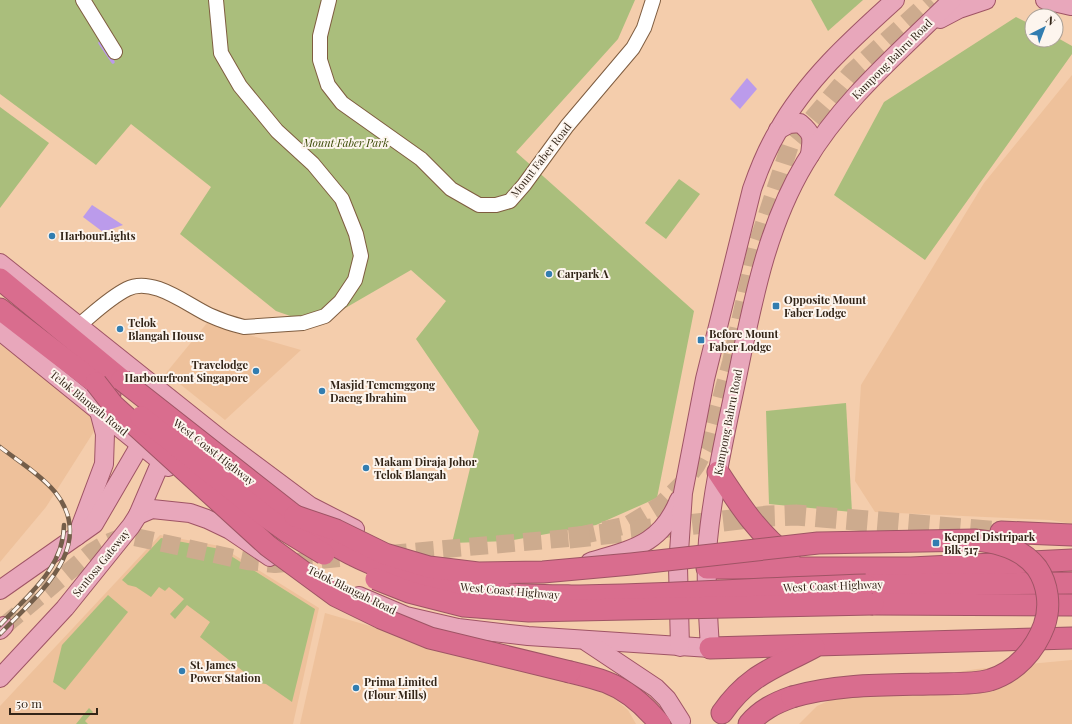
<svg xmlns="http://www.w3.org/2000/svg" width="1072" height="724" font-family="'Playfair Display',serif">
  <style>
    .built { fill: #eec19b }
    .green { fill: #aabe7c }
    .water { fill: #bb9beb }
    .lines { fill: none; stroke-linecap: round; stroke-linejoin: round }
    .stream { stroke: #bb9beb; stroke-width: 3.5 }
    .major-tunnel { stroke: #cdab8e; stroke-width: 18; stroke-dasharray: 18 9; stroke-linecap: butt }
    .highway-tunnel { stroke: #cdab8e; stroke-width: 21; stroke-dasharray: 21 10; stroke-linecap: butt }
    .minor-casing { stroke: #7f5d40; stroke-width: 16 }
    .major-casing { stroke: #9f5465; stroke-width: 20 }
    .highway-casing { stroke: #9f5465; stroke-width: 23 }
    .minor { stroke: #fff; stroke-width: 14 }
    .major { stroke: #e8a7bb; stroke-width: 18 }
    .highway { stroke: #d96d8e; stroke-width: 21 }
    .rail-casing { stroke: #745e4a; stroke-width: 4.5 }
    .rail { stroke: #fdf5ee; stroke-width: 3; stroke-dasharray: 9; stroke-linecap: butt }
    .highway-bridge-casing { stroke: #9f5465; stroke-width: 23; stroke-linecap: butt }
    .highway-bridge { stroke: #d96d8e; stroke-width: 21 }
    .poi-dot { fill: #327db0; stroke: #fdf5ee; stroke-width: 1.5 }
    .labels { text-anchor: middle; stroke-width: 4; stroke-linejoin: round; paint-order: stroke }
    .street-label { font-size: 11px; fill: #332518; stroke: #fdf5ee }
    .park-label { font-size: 11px; font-style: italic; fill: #3b4a06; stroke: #fdf5ee }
    .poi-label { font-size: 11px; font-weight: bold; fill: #332518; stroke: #fdf5ee; text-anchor: start }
  </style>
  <rect width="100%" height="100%" fill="#f4cdac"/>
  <!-- built -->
  <g class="built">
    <polygon points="1072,75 1072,524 1050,520 875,512 855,481 861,385 984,183"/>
    <polygon points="207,323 301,350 225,420 166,373"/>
    <polygon points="0,339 100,422 46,507 0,562"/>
    <polygon points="160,535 220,546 319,608 293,724 0,724 0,706"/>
    <polygon points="325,613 610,695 628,710 636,724 300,724"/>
    <polygon points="1072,660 1072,724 799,724 817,706 863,686 977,669"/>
  </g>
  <!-- green -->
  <g class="green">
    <polygon points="0,0 635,0 618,39 516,152 694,311 657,498 596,525 508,541 452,543 479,431 416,339 446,301 411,270 316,325 276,311 180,234 211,187 131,124 96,165 0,94"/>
    <polygon points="811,0 863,0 828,31"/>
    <polygon points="1016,17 1032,25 1032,40 1056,40 1056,37 1072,46 1072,54 925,260 834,195 884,102"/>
    <polygon points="0,107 49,143 0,208"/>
    <polygon points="679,179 700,194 666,239 645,223"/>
    <polygon points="846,403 852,512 769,504 766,411"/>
    <polygon points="161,538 220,549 315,609 292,702 266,684 258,683 200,637 210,622 187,605 175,619 170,614 184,599 169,587 165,591 159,587 151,597 136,587 128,585 122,580"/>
    <polygon points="108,595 128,612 65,690 53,682 62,645"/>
    <polygon points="89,708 93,712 85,721 88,724 76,724"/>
  </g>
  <!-- water -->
  <g class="water">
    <polygon points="747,78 757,89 740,109 730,99"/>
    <polygon points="92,205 123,225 103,232 83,217"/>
  </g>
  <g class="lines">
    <!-- stream -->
    <polyline class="stream" points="100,43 113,62"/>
    <!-- major-tunnel -->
    <g class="major-tunnel">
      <polyline points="389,554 569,538 628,525 661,505 685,481 696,466 710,440 731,362 757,245 790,145 851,73 931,0"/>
      <path d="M4,626L92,552C105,544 115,538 130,536L247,561L275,564L362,556"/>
    </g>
    <!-- highway-tunnel -->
    <polyline class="highway-tunnel" points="569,538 768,516 796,515 1001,532"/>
    <!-- minor casing -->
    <g class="minor-casing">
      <g id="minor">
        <polyline points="83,0 115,52"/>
        <polyline points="329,0 320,36 320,60 328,85 342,103 421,159 451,189 479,205 496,205 510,201 524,185 567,126 633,48 644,28 653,0"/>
        <path d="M78,326C93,314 109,298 127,289C152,276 186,304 209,315C220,320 231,324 244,327L303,323L325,316L341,301L355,280L361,256L356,234L342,199L313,164L277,131L240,86L221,53L216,0"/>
      </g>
    </g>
    <!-- major casing -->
    <g class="major-casing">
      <g id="major">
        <polyline points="1045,0 1071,6"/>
        <polyline points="940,19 959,9 986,0"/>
        <path d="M778,130L789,124L800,123C814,135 812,137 810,155"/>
        <polyline points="0,263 223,441 310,506 355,529"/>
        <polyline points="0,331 168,467"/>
        <polyline points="138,515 152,509 190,513 207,519 230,530 270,557"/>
        <polyline points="77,536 104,464 105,434 99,411"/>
        <path d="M590,562C632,549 661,545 679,500"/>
        <polyline points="0,590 94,524 140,445 147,437"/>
        <path d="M359,596L406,616L458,628L528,636L710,648C708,613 705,576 708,540C714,479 729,418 741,358C755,291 769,223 805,163C843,99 900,52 952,0"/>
        <polyline points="0,630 4,626"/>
        <polyline points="587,642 656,688 667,699 681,721"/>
        <path d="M680,647L678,567L683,493L705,379L752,189C759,169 767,149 778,131C806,80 853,38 895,0"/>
        <polyline points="0,678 65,608 131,526 138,515 165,452"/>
      </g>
    </g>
    <!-- highway casing -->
    <g class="highway-casing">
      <g id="highway">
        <polyline points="0,279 122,380"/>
        <polyline points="0,309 110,394"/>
        <path d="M718,472C739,504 758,534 789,557"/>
        <polyline points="1001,532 1072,535"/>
        <polyline points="707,568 911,568 1072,560"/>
        <polyline points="866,585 1072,583"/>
        <polyline points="873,604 1072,605"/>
        <polyline points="710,648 1072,638"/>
        <path d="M570,672C582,675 595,678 606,682C627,690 646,707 660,724"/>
        <path d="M722,713C749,674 775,668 814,647"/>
        <path d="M749,724C761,710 775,703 792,697"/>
      </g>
    </g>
    <!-- minor -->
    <use href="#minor" class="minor"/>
    <!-- major -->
    <use href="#major" class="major"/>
    <!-- highway -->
    <use href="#highway" class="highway"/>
    <!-- rail casing -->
    <g class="rail-casing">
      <g id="rail">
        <path d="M0,447C18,461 40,474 55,492C99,547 36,596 0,634"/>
        <path d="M0,625C27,596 64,568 64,525"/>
      </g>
    </g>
    <!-- rail -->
    <use href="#rail" class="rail"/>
    <!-- highway-bridge casing -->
    <g class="highway-bridge-casing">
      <g id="highway-bridge">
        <path d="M122,380L295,516C397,607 549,598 676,593C739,590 803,587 866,585"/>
        <polyline points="96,383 113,405 268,546 336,596 381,618 430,638 570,672"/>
        <polyline points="141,417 265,516 286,531 324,554"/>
        <path d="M295,516L336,530L385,554L429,567L478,573L543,572L631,564L818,543L975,540C998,542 1022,548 1037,568C1048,584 1051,607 1044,626C1035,650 1016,672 990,680C971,685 949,683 930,684C883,685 837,684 792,697"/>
        <polyline points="376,579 409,592 464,606 529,611 873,604"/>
      </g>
    </g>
    <!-- highway-bridge -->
    <use href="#highway-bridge" class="highway-bridge"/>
  </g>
  <!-- markers -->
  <g class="poi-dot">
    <circle cx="52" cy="236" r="4"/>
    <circle cx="549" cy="274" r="4"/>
    <rect x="772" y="302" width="8" height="8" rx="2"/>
    <circle cx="120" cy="329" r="4"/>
    <rect x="697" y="336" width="8" height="8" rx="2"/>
    <circle cx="256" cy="371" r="4"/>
    <circle cx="322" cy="391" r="4"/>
    <circle cx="366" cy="468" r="4"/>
    <rect x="932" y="539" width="8" height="8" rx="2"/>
    <circle cx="182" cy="671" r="4"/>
    <circle cx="356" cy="688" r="4"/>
  </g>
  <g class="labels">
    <!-- street labels -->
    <g class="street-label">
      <text transform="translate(892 59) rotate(-45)" y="4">Kampong Bahru Road</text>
      <text transform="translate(541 160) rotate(-52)" y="4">Mount Faber Road</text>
      <text transform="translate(89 403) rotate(39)" y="4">Telok Blangah Road</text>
      <text transform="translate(728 422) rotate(-79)" y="4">Kampong Bahru Road</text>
      <text transform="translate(214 452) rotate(38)" y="4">West Coast Highway</text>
      <text transform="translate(101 563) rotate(-51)" y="4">Sentosa Gateway</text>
      <text transform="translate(833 586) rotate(-2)" y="4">West Coast Highway</text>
      <text transform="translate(352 590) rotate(26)" y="4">Telok Blangah Road</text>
      <text transform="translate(510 591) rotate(5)" y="4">West Coast Highway</text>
    </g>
    <!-- park labels -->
    <g class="park-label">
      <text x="346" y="147">Mount Faber Park</text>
    </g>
    <!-- poi labels -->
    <g class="poi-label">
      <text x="60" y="240">HarbourLights</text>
      <text x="557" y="278">Carpark A</text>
      <text x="784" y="304">Opposite Mount<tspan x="784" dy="13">Faber Lodge</tspan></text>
      <text x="128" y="327">Telok<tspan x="128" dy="13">Blangah House</tspan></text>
      <text x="709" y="338">Before Mount<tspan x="709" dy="13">Faber Lodge</tspan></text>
      <text x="248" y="369" text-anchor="end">Travelodge<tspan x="248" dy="13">Harbourfront Singapore</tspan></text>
      <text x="330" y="389">Masjid Tememggong<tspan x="330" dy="13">Daeng Ibrahim</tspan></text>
      <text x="374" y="466">Makam Diraja Johor<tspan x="374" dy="13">Telok Blangah</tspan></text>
      <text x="944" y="541">Keppel Distripark<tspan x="944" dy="13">Blk 517</tspan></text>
      <text x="190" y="669">St. James<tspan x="190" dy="13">Power Station</tspan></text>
      <text x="364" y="686">Prima Limited<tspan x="364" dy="13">(Flour Mills)</tspan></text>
    </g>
  </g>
  <!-- north arrow -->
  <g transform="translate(1044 28) rotate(42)"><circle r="19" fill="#fdf5ee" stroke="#aca298"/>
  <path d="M0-3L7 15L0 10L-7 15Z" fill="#327db0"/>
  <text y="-6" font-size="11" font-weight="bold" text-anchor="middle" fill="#332518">N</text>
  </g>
  <!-- scale -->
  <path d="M10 708v6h87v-6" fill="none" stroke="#332518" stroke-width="2"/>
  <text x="16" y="708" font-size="12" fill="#332518" stroke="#fdf5ee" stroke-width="3" paint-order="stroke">50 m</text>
</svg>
